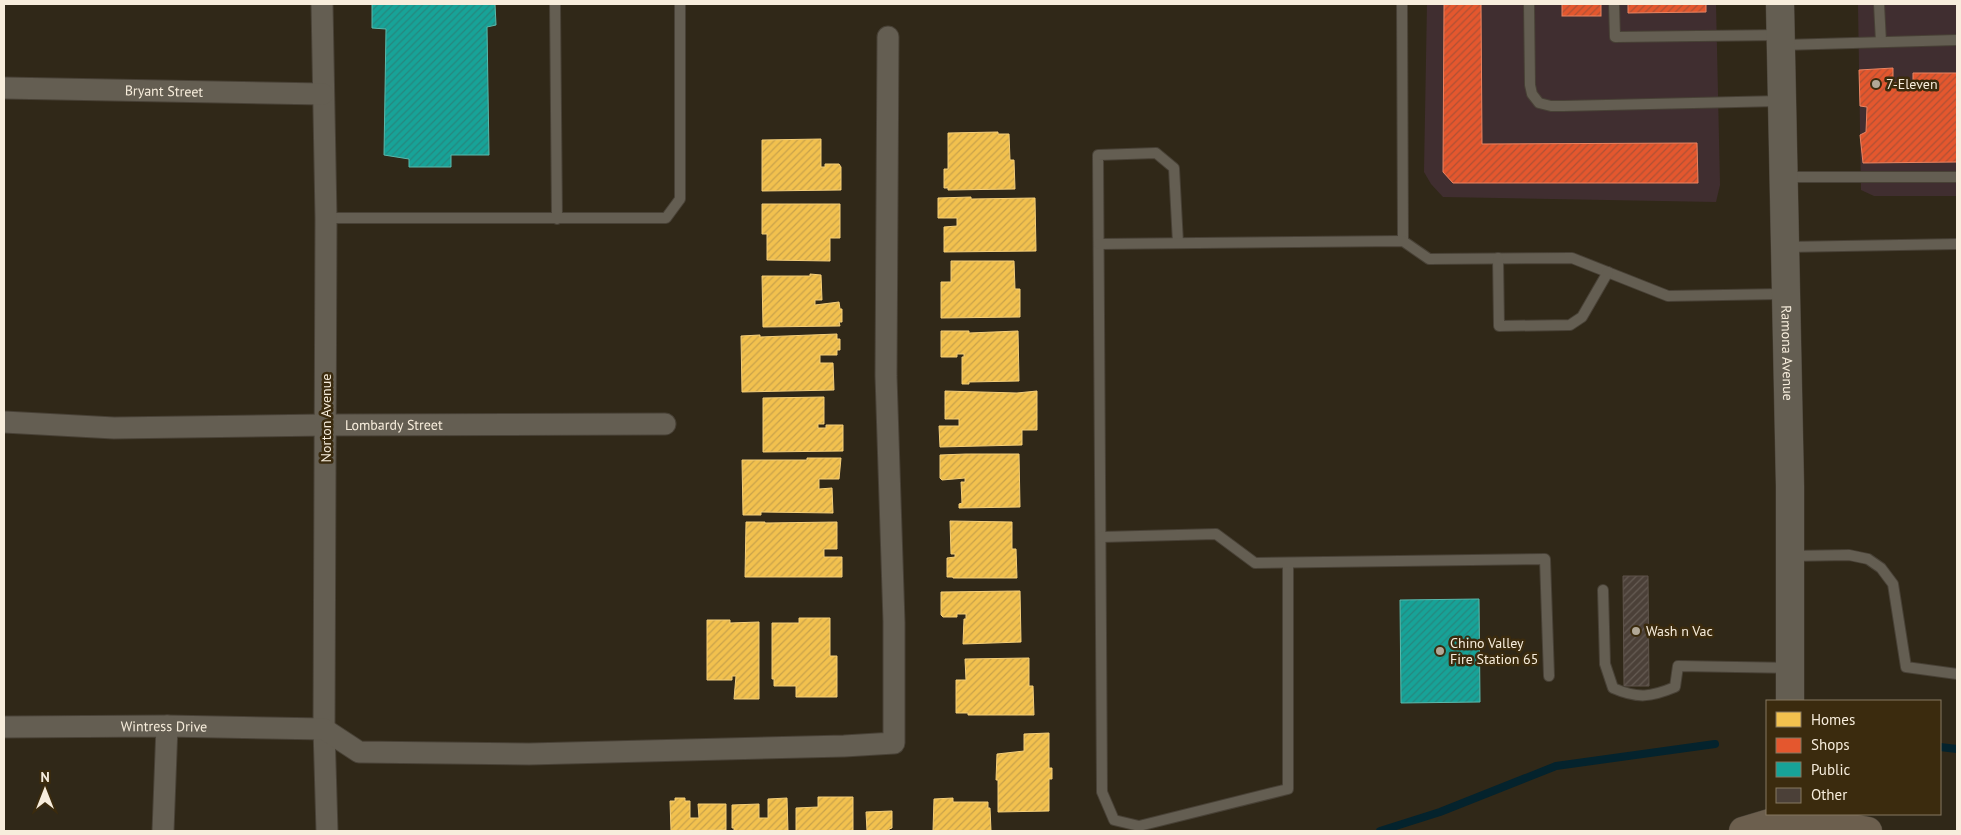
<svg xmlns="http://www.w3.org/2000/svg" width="1961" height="835" font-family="'PT Sans',sans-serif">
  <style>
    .commercial { fill: #402e30 }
    .homes { fill: url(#homes-hatch); stroke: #f4ce79 }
    .shops { fill: url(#shops-hatch); stroke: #ea8462 }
    .public { fill: url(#public-hatch); stroke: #5ab9ac }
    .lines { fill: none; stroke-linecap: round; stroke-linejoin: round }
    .stream { stroke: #04232d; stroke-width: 8 }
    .building { fill: url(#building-hatch); stroke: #5e534b }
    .service-casing { stroke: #484136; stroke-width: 12 }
    .minor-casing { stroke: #484136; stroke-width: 23 }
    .secondary-casing { stroke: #484136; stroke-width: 29 }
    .motorway-casing { stroke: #484136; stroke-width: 29 }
    .service { stroke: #645e52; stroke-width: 10 }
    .minor { stroke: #645e52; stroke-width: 21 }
    .secondary { stroke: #645e52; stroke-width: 28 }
    .motorway { stroke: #6c5f4e; stroke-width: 28 }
    .poi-dot { fill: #b1a897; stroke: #3b2b0e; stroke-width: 2 }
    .labels { text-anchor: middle; stroke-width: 5; stroke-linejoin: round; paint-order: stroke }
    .poi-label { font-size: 14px; fill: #f7eddc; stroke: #3b2b0e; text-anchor: start }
    .street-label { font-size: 14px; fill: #f7eddc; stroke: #3b2b0e }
  </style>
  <defs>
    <pattern id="homes-hatch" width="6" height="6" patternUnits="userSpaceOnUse" patternTransform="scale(1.25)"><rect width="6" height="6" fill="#f2c14e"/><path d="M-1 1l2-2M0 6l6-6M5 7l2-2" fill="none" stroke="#c8a24b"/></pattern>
    <pattern id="shops-hatch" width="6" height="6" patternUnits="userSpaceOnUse" patternTransform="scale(1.25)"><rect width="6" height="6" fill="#e4572e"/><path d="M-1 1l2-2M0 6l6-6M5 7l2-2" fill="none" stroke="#ae5135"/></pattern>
    <pattern id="public-hatch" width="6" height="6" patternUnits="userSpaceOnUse" patternTransform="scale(1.25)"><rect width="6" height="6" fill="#17a398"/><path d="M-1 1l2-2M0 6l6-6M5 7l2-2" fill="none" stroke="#26877e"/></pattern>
    <pattern id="building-hatch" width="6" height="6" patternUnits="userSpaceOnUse" patternTransform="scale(1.25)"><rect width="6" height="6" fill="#4b4038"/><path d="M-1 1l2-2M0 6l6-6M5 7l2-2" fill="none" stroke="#665c54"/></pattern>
  </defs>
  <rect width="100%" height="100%" fill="#302818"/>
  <!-- commercial -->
  <g class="commercial">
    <polygon points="1427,4 1716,4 1720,185 1716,202 1443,197 1431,184 1424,172"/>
    <polygon points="1858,4 1957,4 1957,196 1874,196 1861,190"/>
  </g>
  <!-- homes -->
  <g class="homes">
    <polygon points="998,132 998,134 1009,134 1010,160 1014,160 1015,189 948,190 948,188 944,188 944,169 948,169 948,133"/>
    <polygon points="821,139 821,167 825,167 825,164 839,164 841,167 841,190 762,191 762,140"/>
    <polygon points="971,197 971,199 1035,198 1036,251 944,252 944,227 957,226 957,218 938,218 938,198"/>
    <polygon points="762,204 840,204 840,238 830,238 830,261 767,260 767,234 762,234"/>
    <polygon points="951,261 1014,261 1015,289 1020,289 1020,317 941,318 941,282 951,282"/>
    <polygon points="810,274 821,275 822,300 815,300 815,305 839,302 840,309 842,309 842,322 839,322 840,326 763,327 762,276 810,276"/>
    <polygon points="941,331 969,331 969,333 1018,331 1019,381 969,382 969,384 962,384 962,357 964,357 964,354 957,354 957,357 941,357"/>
    <polygon points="837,334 837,339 840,339 840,350 837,350 837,355 820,355 820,363 833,363 834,390 742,392 741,336 760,335 760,337"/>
    <polygon points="945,391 1017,393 1037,391 1037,430 1022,430 1022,445 940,447 939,426 959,426 959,419 945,419"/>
    <polygon points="824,397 824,424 818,424 818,428 826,428 826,425 843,425 843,451 763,452 763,398"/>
    <polygon points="966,454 1019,454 1020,507 959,508 959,504 962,503 961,482 965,482 965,478 942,480 940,478 940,455"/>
    <polygon points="807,458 841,458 839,479 819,479 819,489 832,488 833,513 761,512 761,515 743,515 742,460 807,460"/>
    <polygon points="950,521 1012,522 1012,549 1016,549 1017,578 953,578 953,577 947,577 947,558 955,557 955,554 951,554"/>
    <polygon points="746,522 765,522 765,523 837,522 837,549 824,549 824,557 842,557 842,577 745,577"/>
    <polygon points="1020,591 1021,642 963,644 964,619 966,619 966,614 957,614 957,617 943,617 941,615 941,592"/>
    <polygon points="799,618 830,618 830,656 837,656 837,697 796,697 796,686 774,686 774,679 772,679 772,623 799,623"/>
    <polygon points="707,620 730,620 730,623 759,622 759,699 734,699 736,676 732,676 732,680 707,680"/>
    <polygon points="1029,658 1029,686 1033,686 1034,715 968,715 968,713 956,713 956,680 966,680 965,659"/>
    <polygon points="1049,733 1049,768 1052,768 1052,779 1049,779 1049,811 998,812 998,780 996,780 997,754 1024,751 1024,734"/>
    <polygon points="818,797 853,797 853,831 796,831 796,808 818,807"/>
    <polygon points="675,798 685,798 685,801 690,801 690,818 699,818 698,804 726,804 726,830 671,831 670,801 675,801"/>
    <polygon points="787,798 788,831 734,831 734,828 732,828 732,805 759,804 759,818 768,818 768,799"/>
    <polygon points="953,798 953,802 988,802 988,808 990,808 991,831 933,831 934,799"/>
    <polygon points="892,811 892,828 889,829 889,831 867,831 866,812"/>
  </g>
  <!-- shops -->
  <g class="shops">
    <polygon points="1444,4 1481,4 1482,144 1697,143 1698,183 1453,183 1443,172"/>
    <rect x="1562" y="4" width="39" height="12"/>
    <polygon points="1628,4 1706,4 1706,12 1628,13"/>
    <polygon points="1893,68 1893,83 1913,82 1913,73 1957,73 1957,162 1863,163 1860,135 1866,132 1867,107 1860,106 1859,70"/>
  </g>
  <!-- public -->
  <g class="public">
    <polygon points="372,4 495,4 496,25 487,27 489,155 451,155 451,167 409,167 409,159 384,155 386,29 372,28"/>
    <polygon points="1479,599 1480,702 1401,703 1400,600"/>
  </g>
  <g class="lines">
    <!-- stream -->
    <g class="stream">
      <polyline points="1940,747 1957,749"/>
      <polyline points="1380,831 1440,812 1556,766 1715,744"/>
    </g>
  </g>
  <!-- building -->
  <polygon class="building" points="1623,576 1648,576 1649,686 1624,686"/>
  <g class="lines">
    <!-- service casing -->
    <g class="service-casing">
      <g id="service">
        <polyline points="555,4 557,219"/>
        <polyline points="1402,4 1403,241"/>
        <polyline points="1529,4 1530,85 1532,94 1539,103 1551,106 1563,106 1780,101"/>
        <polyline points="1614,4 1615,37 1780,35"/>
        <polyline points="1879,4 1881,42"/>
        <polyline points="1783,45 1957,40"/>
        <polyline points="1784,177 1957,177"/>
        <polyline points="326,218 666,218 680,199 680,4"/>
        <polyline points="1178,243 1174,168 1156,153 1098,155 1102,792 1114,820 1139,826 1288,789 1288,563"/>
        <polyline points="1099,244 1403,241 1429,259 1572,258 1668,296 1785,294"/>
        <polyline points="1786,247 1957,244"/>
        <polyline points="1498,258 1499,326 1570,325 1582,317 1608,272"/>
        <polyline points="1101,537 1216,534 1255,563 1545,559 1549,676"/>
        <polyline points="1791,556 1849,555 1868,559 1881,568 1893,584 1906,667 1957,674"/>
        <path d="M1603,590L1605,664L1613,688C1638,699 1651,697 1675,687L1678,666L1789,668"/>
      </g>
    </g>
    <!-- minor casing -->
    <g class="minor-casing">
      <g id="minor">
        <polyline points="322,4 326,218 324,729 327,831"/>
        <path id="s1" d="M4,88L323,94"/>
        <path id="s2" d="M4,422L114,428L326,425L665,424"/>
        <path id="s3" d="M4,727L167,726L324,729L359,752L529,754L844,746L894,743V622L886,376L888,37"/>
        <polyline points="163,831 167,726"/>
      </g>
    </g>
    <!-- secondary casing -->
    <g class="secondary-casing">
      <g id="secondary">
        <path id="s4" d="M1780,4L1790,486V701"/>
      </g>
    </g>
    <!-- motorway casing -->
    <g class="motorway-casing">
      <polyline id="motorway" points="1743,831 1790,817 1868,831"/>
    </g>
    <!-- service -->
    <use href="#service" class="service"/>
    <!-- minor -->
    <use href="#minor" class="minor"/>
    <!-- secondary -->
    <use href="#secondary" class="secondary"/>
    <!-- motorway -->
    <use href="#motorway" class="motorway"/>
  </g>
  <!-- markers -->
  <g class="poi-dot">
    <circle cx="1876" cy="84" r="5"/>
    <circle cx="1636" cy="631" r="5"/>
    <circle cx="1440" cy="651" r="5"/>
  </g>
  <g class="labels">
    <!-- poi labels -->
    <g class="poi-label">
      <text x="1886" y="89">7-Eleven</text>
      <text x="1646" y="636">Wash n Vac</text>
      <text x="1450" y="648">Chino Valley<tspan x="1450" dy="16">Fire Station 65</tspan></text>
    </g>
    <!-- street labels -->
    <g class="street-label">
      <text dy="5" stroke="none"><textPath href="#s1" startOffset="160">Bryant Street</textPath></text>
      <text dy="5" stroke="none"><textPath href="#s4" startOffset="349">Ramona Avenue</textPath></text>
      <text transform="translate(326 418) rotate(-90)" y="5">Norton Avenue</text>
      <text dy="5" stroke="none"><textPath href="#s2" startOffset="390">Lombardy Street</textPath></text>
      <text dy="5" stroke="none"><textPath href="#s3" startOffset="160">Wintress Drive</textPath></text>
    </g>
  </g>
  <!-- border -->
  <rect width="1961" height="835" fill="none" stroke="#f7eddc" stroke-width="10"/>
  <!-- legend -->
  <rect x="1766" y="700" width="175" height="115" fill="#3b2b0e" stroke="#867960"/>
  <rect x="1776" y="712" width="25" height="15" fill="#f2c14e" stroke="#867960"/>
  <text x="1811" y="725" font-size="15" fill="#f7eddc">Homes</text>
  <rect x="1776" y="738" width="25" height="15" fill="#e4572e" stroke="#867960"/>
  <text x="1811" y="750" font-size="15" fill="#f7eddc">Shops</text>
  <rect x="1776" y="762" width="25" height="15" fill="#17a398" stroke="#867960"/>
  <text x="1811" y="775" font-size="15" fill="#f7eddc">Public</text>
  <rect x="1776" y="788" width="25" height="15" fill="#4b4038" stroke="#867960"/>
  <text x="1811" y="800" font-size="15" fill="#f7eddc">Other</text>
  <!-- north arrow -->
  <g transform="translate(45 790)" stroke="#3b2b0e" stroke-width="4" paint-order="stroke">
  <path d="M0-4L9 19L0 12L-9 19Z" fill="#f7eddc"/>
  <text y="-8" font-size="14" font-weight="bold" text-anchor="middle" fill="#f7eddc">N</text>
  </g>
</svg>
